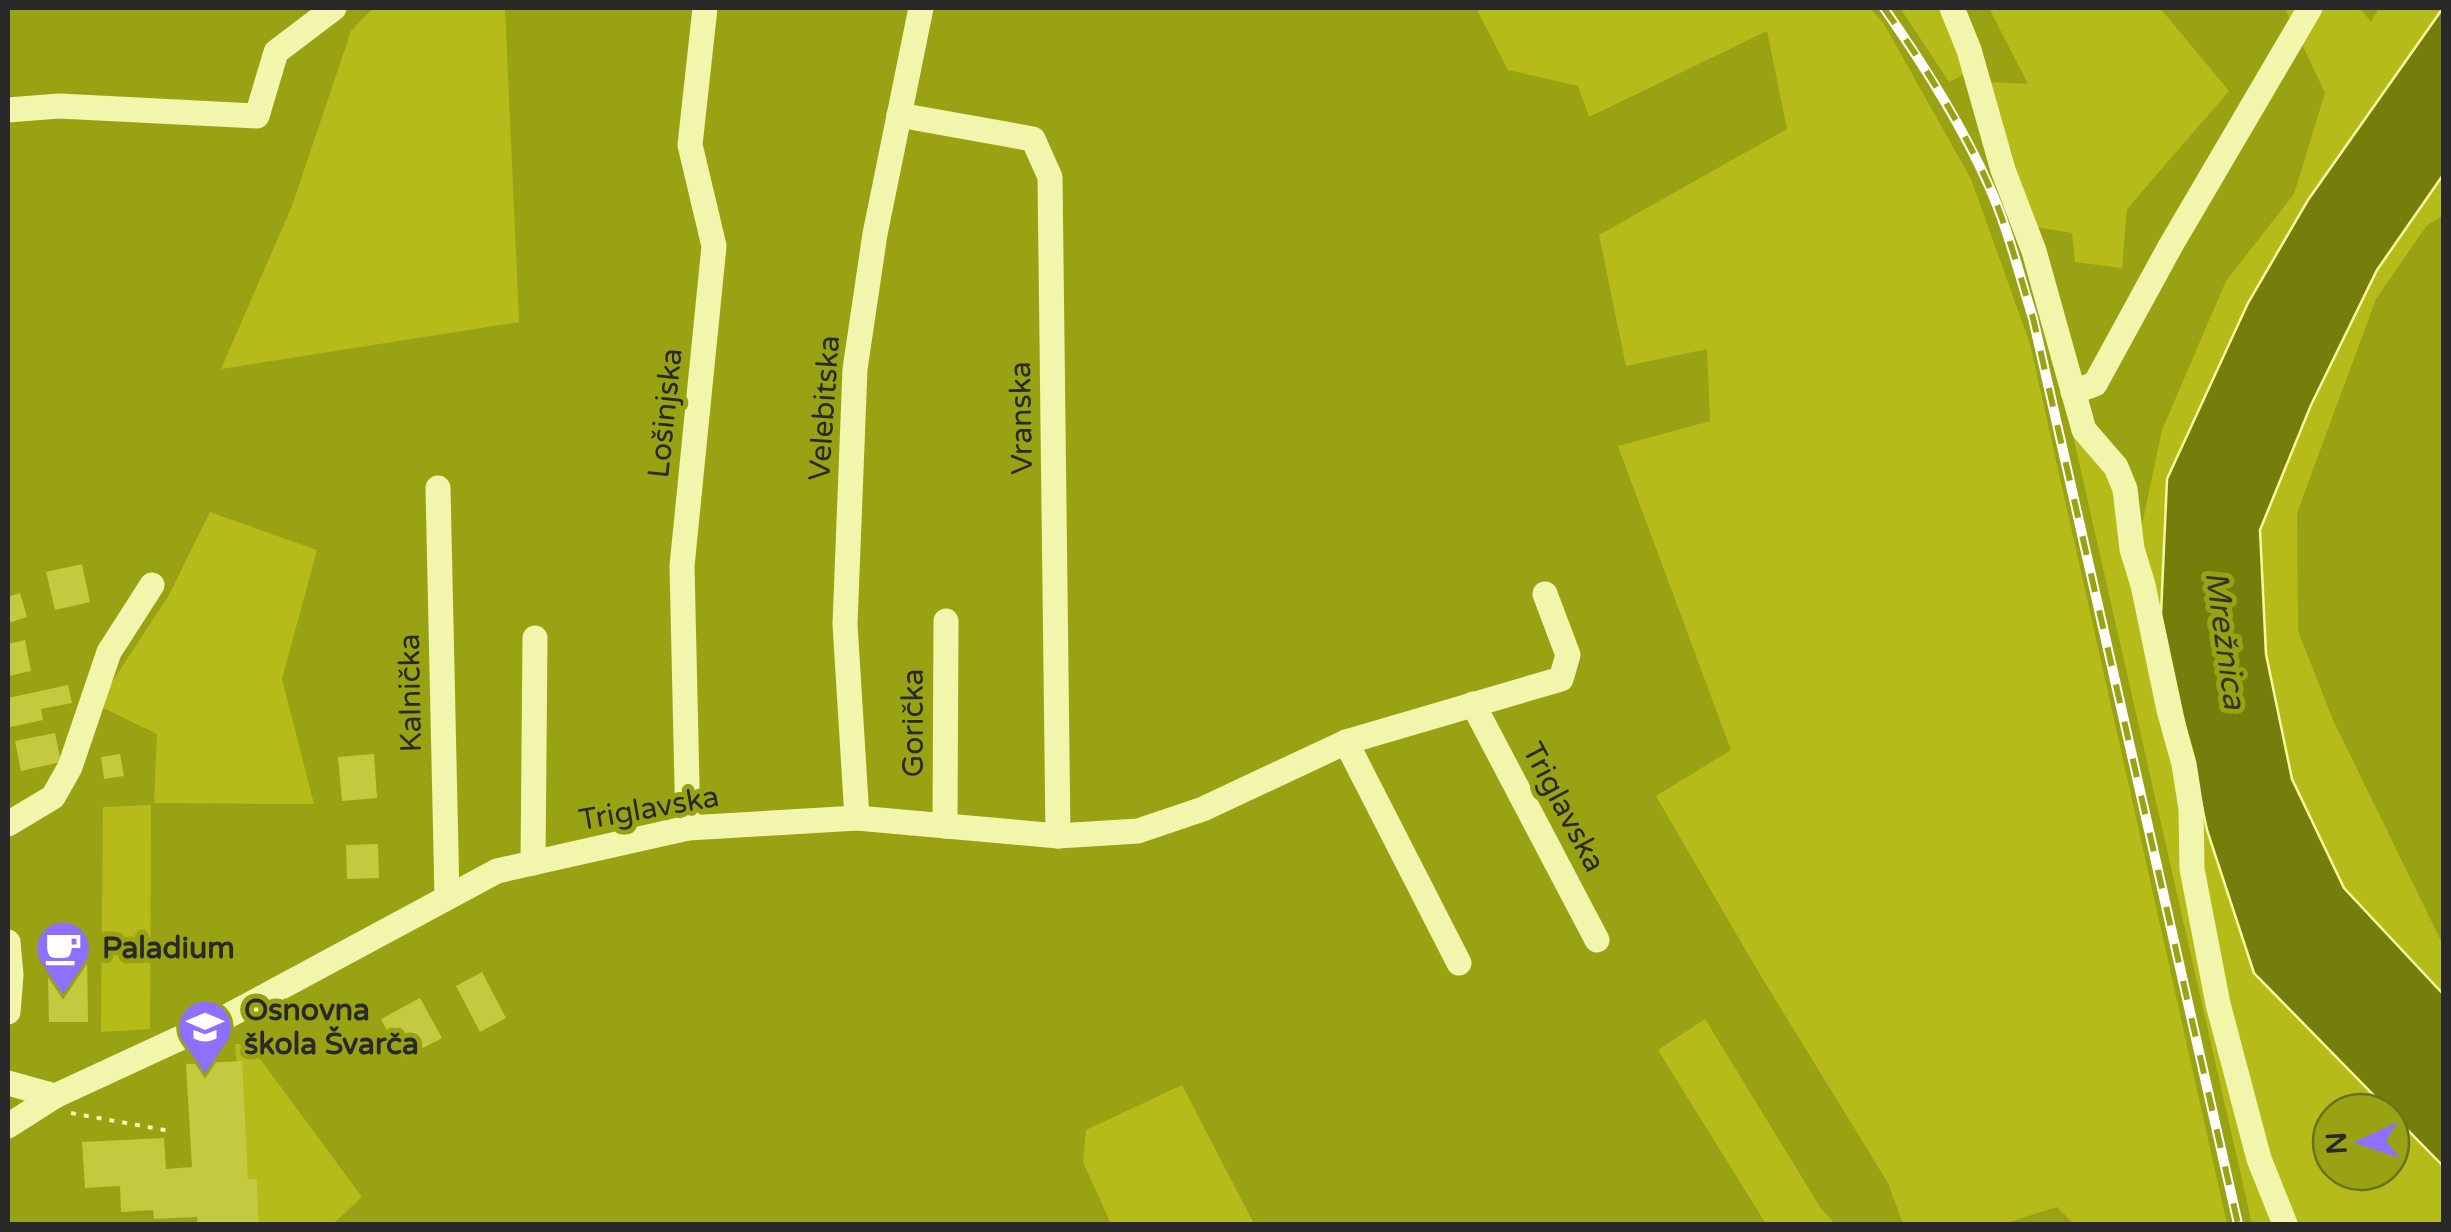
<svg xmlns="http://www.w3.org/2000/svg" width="2451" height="1232" font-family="'Varela Round',sans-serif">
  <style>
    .green { fill: #b5bc1a }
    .water { fill: #767e0b; stroke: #f5f89e; stroke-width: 2.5 }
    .building { fill: #c3ca3f }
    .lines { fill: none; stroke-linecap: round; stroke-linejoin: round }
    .path { stroke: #f2f5ac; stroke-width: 4; stroke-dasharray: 5 8; stroke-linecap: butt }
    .minor { stroke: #f2f5ac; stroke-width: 25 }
    .rail-casing { stroke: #fff; stroke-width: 10 }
    .rail { stroke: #99a212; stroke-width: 6; stroke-dasharray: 19; stroke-linecap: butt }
    .labels { text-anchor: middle; stroke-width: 10; stroke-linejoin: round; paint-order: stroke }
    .street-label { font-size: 30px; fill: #292929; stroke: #99a212 }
    .poi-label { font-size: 30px; font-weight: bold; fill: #292929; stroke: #99a212; text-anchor: start }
    .water-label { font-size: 32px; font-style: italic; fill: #34342a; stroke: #99a212 }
  </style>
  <rect width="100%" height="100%" fill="#99a212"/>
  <!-- green -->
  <g class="green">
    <polygon points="373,8 505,8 519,322 221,369 292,206 351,31"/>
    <polygon points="1476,8 1870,8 1884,24 1971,179 2030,344 2227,1224 2074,1224 2057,1207 2003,1224 1903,1224 1888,1183 1756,968 1656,796 1731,750 1618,446 1710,421 1707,349 1626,366 1599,235 1787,129 1767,31 1589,117 1578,86 1508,70"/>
    <polygon points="1900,8 1943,8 1967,73 1949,82"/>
    <polygon points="1989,8 2160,8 2229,91 2127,209 2122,268 2075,262 2072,233 2031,226 1989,82 2028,84"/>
    <polygon points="2285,8 2360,8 2371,22 2379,8 2442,8 2308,200 2248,303 2168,479 2161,614 2207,830 2254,973 2391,1112 2331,1112 2331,1172 2391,1172 2391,1112 2443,1166 2443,1224 2252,1224 2071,427 2112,476 2139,539 2162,430 2226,281 2294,194 2325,93"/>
    <polygon points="2443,175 2443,216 2427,225 2376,299 2297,513 2298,631 2333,720 2443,945 2443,994 2344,888 2292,779 2266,654 2260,530 2311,405 2377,270"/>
    <polygon points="210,512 317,550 282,679 314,804 154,803 157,734 97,705 169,595"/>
    <polygon points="151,805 150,1029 101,1032 103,807"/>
    <polygon points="1705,1019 1820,1207 1835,1224 1766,1224 1658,1050"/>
    <polygon points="235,1044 249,1044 362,1197 333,1224 259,1224 257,1180 248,1179"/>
    <polygon points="1182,1085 1254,1224 1111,1224 1083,1162 1086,1130"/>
  </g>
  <!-- water -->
  <polygon class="water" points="2443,8 2443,175 2377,270 2311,405 2260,530 2266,654 2292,779 2344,888 2443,994 2443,1166 2254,973 2207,830 2161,614 2167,479 2248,303 2308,200"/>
  <!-- building -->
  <g class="building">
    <polygon points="82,564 90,602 55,610 46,572"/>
    <polygon points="20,593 27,617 8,623 8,597"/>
    <polygon points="25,640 31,671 8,676 8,644"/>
    <polygon points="68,685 72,703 41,709 43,720 10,727 8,698"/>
    <polygon points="55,733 61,762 21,771 15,741"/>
    <polygon points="120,754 124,776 104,779 101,757"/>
    <polygon points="374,754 377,798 342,801 338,757"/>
    <polygon points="378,844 379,878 347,879 346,845"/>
    <polygon points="66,954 87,954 88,1022 49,1022 48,972 66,972"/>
    <polygon points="482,972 506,1018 480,1032 456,986"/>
    <polygon points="420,998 442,1038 402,1059 381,1019"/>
    <polygon points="242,1061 248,1179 257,1179 259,1224 198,1224 197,1217 154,1219 153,1210 121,1212 120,1186 85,1188 82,1142 164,1138 166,1169 192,1167 186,1064"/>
  </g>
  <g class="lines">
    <!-- path -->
    <polyline class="path" points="71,1113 170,1131"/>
    <!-- minor -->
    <g class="minor">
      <polyline points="1952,8 1969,50 2003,170 2034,251 2084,430 2116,467 2125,489 2132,549 2143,585 2169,710 2184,764 2191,809 2192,869 2218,1004 2259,1159 2285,1224"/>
      <polyline points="8,110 59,106 257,116 276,52 334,8"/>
      <polyline points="899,115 1033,139 1050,177 1058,836"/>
      <polyline points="2073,392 2095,384 2171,245 2310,8"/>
      <polyline points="438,488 447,897"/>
      <polyline points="1473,704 1597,940"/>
      <polyline points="1346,742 1459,963"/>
      <polyline points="857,818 845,624 855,369 875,234 921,8"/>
      <polyline points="8,824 53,797 70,767 109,652 152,585"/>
      <polyline points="945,826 946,621"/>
      <polyline points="688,828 682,566 714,246 690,145 705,8"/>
      <polyline points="533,863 535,638"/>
      <polyline points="8,942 11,975 8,1012"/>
      <polyline points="8,1083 55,1096"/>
      <polyline points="8,1126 55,1096 226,1017 497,871 688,828 857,818 1058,836 1138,831 1203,809 1346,742 1561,679 1568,655 1545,594"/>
    </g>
    <!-- rail casing -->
    <g class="rail-casing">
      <path id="rail" d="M1884,8C1924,65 1961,123 1989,186C2008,228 2019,274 2033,318L2238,1224"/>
    </g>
    <!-- rail -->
    <use href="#rail" class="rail"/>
  </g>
  <!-- icons -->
  <defs>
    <g id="cafe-pin" transform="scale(2.875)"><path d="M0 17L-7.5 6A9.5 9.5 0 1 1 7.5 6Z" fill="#8e70ff" stroke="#99a212"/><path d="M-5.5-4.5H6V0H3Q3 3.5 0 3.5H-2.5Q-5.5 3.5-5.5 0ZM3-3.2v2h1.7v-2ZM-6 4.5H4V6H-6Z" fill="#fff"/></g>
    <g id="school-pin" transform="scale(2.875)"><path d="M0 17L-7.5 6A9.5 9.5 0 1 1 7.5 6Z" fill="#8e70ff" stroke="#99a212"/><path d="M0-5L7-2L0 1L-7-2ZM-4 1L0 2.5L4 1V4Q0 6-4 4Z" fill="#fff"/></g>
  </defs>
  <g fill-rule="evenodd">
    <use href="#cafe-pin" x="63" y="948"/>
    <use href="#school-pin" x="205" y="1027"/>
  </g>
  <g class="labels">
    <!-- street labels -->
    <g class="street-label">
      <text transform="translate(824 408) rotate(-86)" y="10">Velebitska</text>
      <text transform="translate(665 413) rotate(-84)" y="10">Lošinjska</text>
      <text transform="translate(1021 418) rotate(-91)" y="10">Vranska</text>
      <text transform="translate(410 693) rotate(-91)" y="10">Kalnička</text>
      <text transform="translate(913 723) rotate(-90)" y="10">Gorička</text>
      <text transform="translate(1564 807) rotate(62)" y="10">Triglavska</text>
      <text transform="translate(649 808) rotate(-10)" y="10">Triglavska</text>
    </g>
    <!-- poi labels -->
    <g class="poi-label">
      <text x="102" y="958">Paladium</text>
      <text x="244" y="1020">Osnovna<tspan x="244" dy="34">škola Švarča</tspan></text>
    </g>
    <!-- water labels -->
    <g class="water-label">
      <text transform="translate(2226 640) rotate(82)" y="11">Mrežnica</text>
    </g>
  </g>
  <!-- border -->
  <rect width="2451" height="1232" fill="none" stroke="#292929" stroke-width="20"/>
  <!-- north arrow -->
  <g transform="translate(2361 1142) rotate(267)"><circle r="48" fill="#99a212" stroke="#6c721b" stroke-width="2.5"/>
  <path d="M0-8L18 38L0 25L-18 38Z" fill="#8e70ff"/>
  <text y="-15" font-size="28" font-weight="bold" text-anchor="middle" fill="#292929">N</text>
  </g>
</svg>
